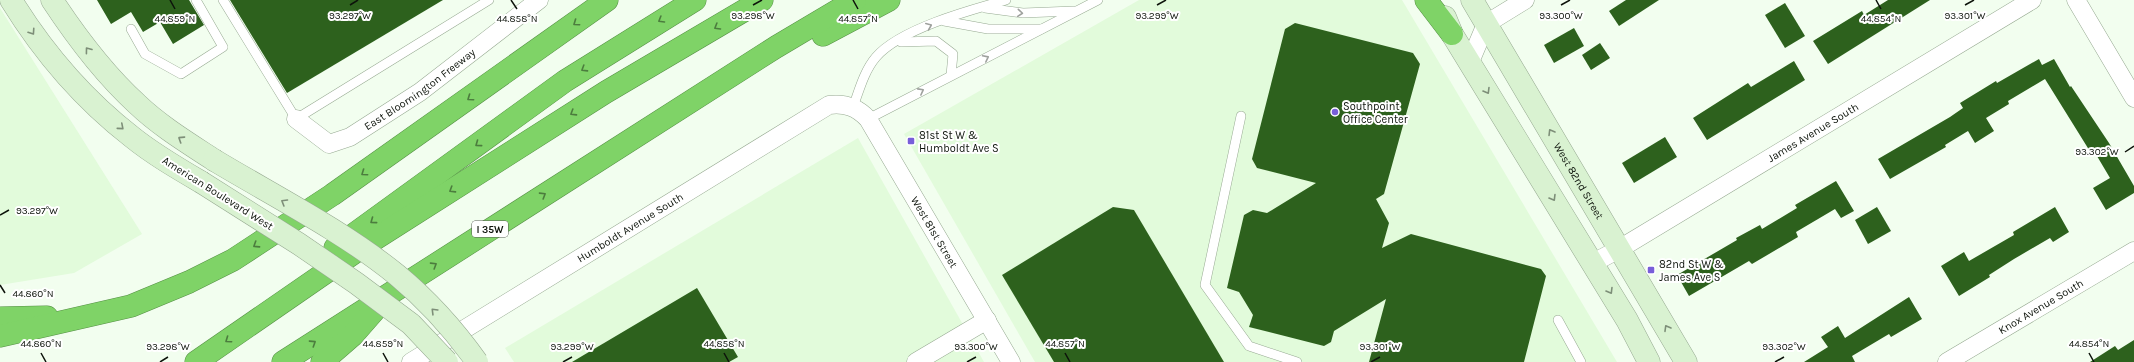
<svg xmlns="http://www.w3.org/2000/svg" width="2134" height="362" font-family="Karla,sans-serif">
  <style>
    .built { fill: #e2fbdb }
    .building { fill: #2d611d }
    .lines { fill: none; stroke-linecap: round; stroke-linejoin: round }
    .lane-casing { stroke: #96a991; stroke-width: 10 }
    .street-casing { stroke: #96a991; stroke-width: 19 }
    .secondary-casing { stroke: #96a991; stroke-width: 23 }
    .highway-casing { stroke: #579047; stroke-width: 23 }
    .lane { stroke: #fff; stroke-width: 9 }
    .street { stroke: #fff; stroke-width: 18 }
    .secondary { stroke: #d9f2d1; stroke-width: 22 }
    .highway { stroke: #7fd367; stroke-width: 22 }
    .secondary-bridge-casing { stroke: #96a991; stroke-width: 23; stroke-linecap: butt }
    .secondary-bridge { stroke: #d9f2d1; stroke-width: 22 }
    .oneway { stroke: #9ea19d }
    .oneway2 { stroke: #4c7d3e }
    .oneway3 { stroke: #7d8e78 }
    .ticks { fill: none; stroke: #0d130b; stroke-width: 1.5 }
    .poi-dot { fill: #785ed9; stroke: #fff; stroke-width: 1.5 }
    .labels { text-anchor: middle; stroke-width: 4; stroke-linejoin: round; paint-order: stroke }
    .shield { fill: #fff; stroke: #565a54; stroke-width: 1 }
    .shield-label { font-size: 10px; font-weight: bold; fill: #0d130b }
    .street-label { font-size: 11px; fill: #0d130b; stroke: #fff }
    .poi-label { font-size: 11px; fill: #0d130b; stroke: #fff; text-anchor: start }
    .ticks-label { font-size: 10px; text-anchor: middle; fill: #0d130b; stroke: #fff; stroke-width: 4; stroke-linejoin: round; paint-order: stroke }
  </style>
  <rect width="100%" height="100%" fill="#f2feef"/>
  <!-- built -->
  <g class="built">
    <polygon points="1139,0 1402,0 1617,362 1035,362 904,134"/>
    <polygon points="0,8 142,234 74,273 0,285"/>
    <polygon points="858,138 984,362 514,362 505,348"/>
  </g>
  <!-- building -->
  <g class="building">
    <polygon points="97,0 189,0 204,25 173,44 160,22 143,32 131,12 111,24"/>
    <polygon points="230,0 443,0 287,93"/>
    <polygon points="1626,0 1659,0 1619,26 1609,11"/>
    <polygon points="1888,0 1930,0 1828,64 1813,41 1862,11 1864,15"/>
    <polygon points="1785,3 1805,36 1785,48 1765,15"/>
    <polygon points="1295,23 1413,53 1420,64 1384,194 1376,199 1389,223 1382,248 1411,234 1541,269 1546,276 1524,362 1369,362 1386,299 1334,331 1331,342 1324,346 1249,327 1253,315 1239,292 1227,288 1244,215 1253,210 1267,213 1316,183 1257,168 1252,159 1285,29"/>
    <polygon points="1574,28 1584,46 1554,63 1544,45"/>
    <polygon points="1600,43 1610,58 1591,70 1582,55"/>
    <polygon points="2039,59 2042,65 2054,59 2070,87 2071,86 2109,143 2134,186 2134,193 2106,210 2093,188 2110,178 2094,151 2091,153 2045,79 2008,101 2009,104 1986,118 1994,131 1975,143 1968,131 1945,145 1946,147 1890,179 1878,159 1950,117 1963,108 1960,103 1996,81 1997,83"/>
    <polygon points="1794,61 1805,80 1707,140 1693,118 1748,83 1751,87"/>
    <polygon points="1665,137 1677,157 1634,183 1622,163"/>
    <polygon points="1836,181 1854,211 1841,218 1835,209 1796,232 1798,237 1752,264 1749,261 1689,296 1677,275 1737,240 1736,238 1760,225 1762,229 1797,208 1795,205"/>
    <polygon points="1113,207 1134,210 1224,362 1054,362 1002,275"/>
    <polygon points="1877,207 1891,231 1868,244 1855,220"/>
    <polygon points="2055,207 2069,232 2053,242 2050,238 2014,259 1989,275 1990,277 1959,296 1941,266 1964,252 1969,261 2014,235 2013,232"/>
    <polygon points="697,288 738,357 729,362 572,362"/>
    <polygon points="1909,297 1922,319 1891,337 1889,334 1852,356 1855,362 1804,362 1828,347 1821,337 1838,326 1845,338"/>
    <polygon points="2134,340 2134,362 2090,362 2115,346 2118,350"/>
  </g>
  <g class="lines">
    <!-- lane casing -->
    <g class="lane-casing">
      <g id="lane">
        <polyline points="223,0 296,119 489,0"/>
        <polyline points="985,8 1023,13 1074,11"/>
        <polyline points="944,21 988,29 1041,29"/>
        <polyline points="131,29 145,54 181,74 223,47 196,0"/>
        <polyline points="901,42 936,41 953,54 951,75"/>
        <path d="M853,107C859,91 864,71 876,57C900,29 970,10 1006,0"/>
        <polyline points="1241,116 1205,285 1249,346 1297,362"/>
        <polyline points="868,119 1098,0"/>
        <polyline points="1558,320 1581,362"/>
      </g>
    </g>
    <!-- street casing -->
    <g class="street-casing">
      <g id="street">
        <polyline points="2076,0 2134,98"/>
        <polyline points="1470,62 1486,24 1525,0"/>
        <path id="s1" d="M296,119L329,144L350,137L420,92L539,0"/>
        <path id="s2" d="M1593,263L1621,248L2032,0"/>
        <path id="s3" d="M411,362L829,105C845,103 857,107 868,119L1011,362"/>
        <polyline points="916,362 987,320"/>
        <path id="s4" d="M1947,362L2134,251"/>
      </g>
    </g>
    <!-- secondary casing -->
    <g class="secondary-casing">
      <g id="secondary">
        <path d="M11,0C43,52 83,99 132,137C153,154 177,168 201,182"/>
        <path d="M52,0C77,38 104,74 137,104C160,126 188,143 214,160"/>
        <path id="s5" d="M1472,0L1686,362"/>
        <polyline points="1445,17 1452,34 1627,320 1649,362"/>
      </g>
    </g>
    <!-- highway casing -->
    <g class="highway-casing">
      <g id="highway">
        <polyline points="1426,0 1452,34"/>
        <polyline points="823,35 889,0"/>
        <polyline points="335,248 565,81 695,0"/>
        <polyline points="0,318 47,317"/>
        <polyline points="0,336 131,306 189,282 233,260 332,195 607,0"/>
        <polyline points="196,362 364,246 606,92 762,0"/>
        <polyline points="283,362 776,47 855,0"/>
        <polyline points="322,362 353,335 374,311"/>
      </g>
    </g>
    <!-- lane -->
    <use href="#lane" class="lane"/>
    <!-- street -->
    <use href="#street" class="street"/>
    <!-- secondary -->
    <use href="#secondary" class="secondary"/>
    <!-- highway -->
    <use href="#highway" class="highway"/>
    <!-- secondary-bridge casing -->
    <g class="secondary-bridge-casing">
      <g id="secondary-bridge">
        <path d="M214,160C274,196 343,231 397,275C426,299 455,331 477,362"/>
        <polyline points="201,182 299,244 356,283 411,324 447,362"/>
      </g>
    </g>
    <!-- secondary-bridge -->
    <use href="#secondary-bridge" class="secondary-bridge"/>
  </g>
  <!-- one-way arrows -->
  <defs><path id="oneway-chevron" d="M-2-3.5L2.5 0L-2 3.5" fill="none" stroke-width="1.6" stroke-linecap="round" stroke-linejoin="round"/></defs>
  <g class="oneway">
    <use href="#oneway-chevron" transform="translate(1020 13) rotate(5)"/>
    <use href="#oneway-chevron" transform="translate(929 26) rotate(-23)"/>
    <use href="#oneway-chevron" transform="translate(986 58) rotate(-27)"/>
    <use href="#oneway-chevron" transform="translate(921 91) rotate(-28)"/>
  </g>
  <g class="oneway2">
    <use href="#oneway-chevron" transform="translate(661 20) rotate(149)"/>
    <use href="#oneway-chevron" transform="translate(576 23) rotate(145)"/>
    <use href="#oneway-chevron" transform="translate(717 27) rotate(149)"/>
    <use href="#oneway-chevron" transform="translate(584 69) rotate(148)"/>
    <use href="#oneway-chevron" transform="translate(470 98) rotate(145)"/>
    <use href="#oneway-chevron" transform="translate(573 113) rotate(148)"/>
    <use href="#oneway-chevron" transform="translate(478 144) rotate(144)"/>
    <use href="#oneway-chevron" transform="translate(364 173) rotate(145)"/>
    <use href="#oneway-chevron" transform="translate(452 190) rotate(148)"/>
    <use href="#oneway-chevron" transform="translate(543 195) rotate(-32)"/>
    <use href="#oneway-chevron" transform="translate(373 221) rotate(144)"/>
    <use href="#oneway-chevron" transform="translate(256 245) rotate(147)"/>
    <use href="#oneway-chevron" transform="translate(434 265) rotate(-32)"/>
    <use href="#oneway-chevron" transform="translate(228 340) rotate(145)"/>
    <use href="#oneway-chevron" transform="translate(313 343) rotate(-33)"/>
  </g>
  <g class="oneway3">
    <use href="#oneway-chevron" transform="translate(32 32) rotate(56)"/>
    <use href="#oneway-chevron" transform="translate(88 50) rotate(-127)"/>
    <use href="#oneway-chevron" transform="translate(1487 91) rotate(59)"/>
    <use href="#oneway-chevron" transform="translate(121 127) rotate(41)"/>
    <use href="#oneway-chevron" transform="translate(1551 132) rotate(-121)"/>
    <use href="#oneway-chevron" transform="translate(181 139) rotate(-147)"/>
    <use href="#oneway-chevron" transform="translate(1553 198) rotate(59)"/>
    <use href="#oneway-chevron" transform="translate(284 202) rotate(-149)"/>
    <use href="#oneway-chevron" transform="translate(1610 291) rotate(59)"/>
    <use href="#oneway-chevron" transform="translate(434 311) rotate(-135)"/>
    <use href="#oneway-chevron" transform="translate(1667 328) rotate(-120)"/>
  </g>
  <!-- ticks -->
  <path class="ticks" d="M170,0L175,9M511,0L517,9M853,0L858,9M1876,0L1881,9M350,5L358,0M753,5L762,0M1157,5L1166,0M1561,5L1570,0M1965,5L1974,0M2125,152L2134,146M0,215L9,210M0,285L5,293M41,353L46,362M383,353L388,362M724,353L729,362M1065,353L1070,362M2089,353L2094,362M160,362L168,357M563,362L572,357M967,362L976,357M1371,362L1380,357M1775,362L1784,357"/>
  <!-- markers -->
  <g class="poi-dot">
    <circle cx="1335" cy="112" r="4"/>
    <rect x="907" y="137" width="8" height="8" rx="2"/>
    <rect x="1647" y="266" width="8" height="8" rx="2"/>
  </g>
  <g class="labels">
    <!-- shield labels -->
    <rect class="shield" x="472" y="221" width="36" height="16" rx="3"/>
    <g class="shield-label">
      <text x="490" y="233">I 35W</text>
    </g>
    <!-- street labels -->
    <g class="street-label">
      <text dy="4" stroke="none"><textPath href="#s1" startOffset="148">East Bloomington Freeway</textPath></text>
      <text dy="4" stroke="none"><textPath href="#s2" startOffset="256">James Avenue South</textPath></text>
      <text dy="4" stroke="none"><textPath href="#s5" startOffset="210">West 82nd Street</textPath></text>
      <text transform="translate(218 193) rotate(32)" y="4">American Boulevard West</text>
      <text dy="4" stroke="none"><textPath href="#s3" startOffset="257">Humboldt Avenue South</textPath></text>
      <text dy="4" stroke="none"><textPath href="#s3" startOffset="665">West 81st Street</textPath></text>
      <text dy="4" stroke="none"><textPath href="#s4" startOffset="109">Knox Avenue South</textPath></text>
    </g>
    <!-- poi labels -->
    <g class="poi-label">
      <text x="1343" y="110">Southpoint<tspan x="1343" dy="13">Office Center</tspan></text>
      <text x="919" y="139">81st St W &amp;<tspan x="919" dy="13">Humboldt Ave S</tspan></text>
      <text x="1659" y="268">82nd St W &amp;<tspan x="1659" dy="13">James Ave S</tspan></text>
    </g>
  </g>
  <g class="ticks-label">
    <text x="350" y="19">93.297°W</text>
    <text x="753" y="19">93.298°W</text>
    <text x="1157" y="19">93.299°W</text>
    <text x="1561" y="19">93.300°W</text>
    <text x="1965" y="19">93.301°W</text>
    <text x="175" y="22">44.859°N</text>
    <text x="517" y="22">44.858°N</text>
    <text x="858" y="22">44.857°N</text>
    <text x="1881" y="22">44.854°N</text>
    <text x="2097" y="155">93.302°W</text>
    <text x="37" y="214">93.297°W</text>
    <text x="33" y="297">44.860°N</text>
    <text x="41" y="347">44.860°N</text>
    <text x="383" y="347">44.859°N</text>
    <text x="724" y="347">44.858°N</text>
    <text x="1065" y="347">44.857°N</text>
    <text x="2089" y="347">44.854°N</text>
    <text x="168" y="350">93.298°W</text>
    <text x="572" y="350">93.299°W</text>
    <text x="976" y="350">93.300°W</text>
    <text x="1380" y="350">93.301°W</text>
    <text x="1784" y="350">93.302°W</text>
  </g>
</svg>
